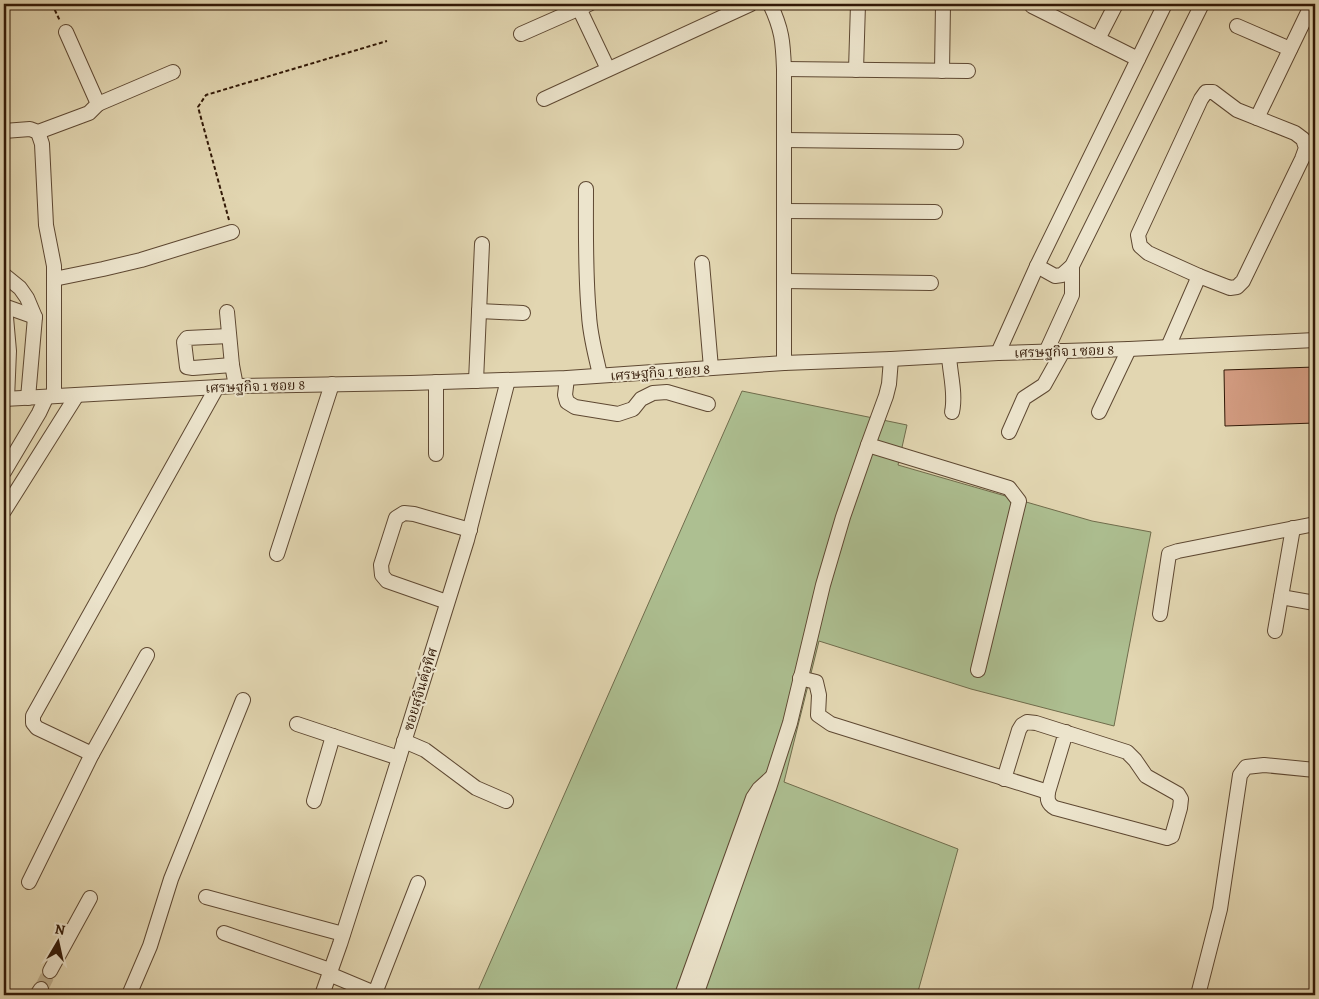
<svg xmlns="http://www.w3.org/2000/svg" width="1319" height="999" font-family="Alegreya,'Noto Serif Thai',serif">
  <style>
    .green { fill: #adbf91; stroke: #706c4c }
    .building { fill: #d19a7f; stroke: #321907 }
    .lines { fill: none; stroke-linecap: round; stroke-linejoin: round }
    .minor-tunnel { stroke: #bfb08f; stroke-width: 14; stroke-dasharray: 14 7; stroke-linecap: butt }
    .minor-casing { stroke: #5e4832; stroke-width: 16 }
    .path { stroke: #321907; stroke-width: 2; stroke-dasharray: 4 2.5; stroke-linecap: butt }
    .minor { stroke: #ece4cc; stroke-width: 14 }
    .labels { text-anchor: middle; stroke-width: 4; stroke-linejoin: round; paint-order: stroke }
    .street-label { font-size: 14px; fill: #321907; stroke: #ece4cc }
  </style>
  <rect width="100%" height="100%" fill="#e2d6b1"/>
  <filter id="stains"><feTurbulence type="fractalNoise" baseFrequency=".004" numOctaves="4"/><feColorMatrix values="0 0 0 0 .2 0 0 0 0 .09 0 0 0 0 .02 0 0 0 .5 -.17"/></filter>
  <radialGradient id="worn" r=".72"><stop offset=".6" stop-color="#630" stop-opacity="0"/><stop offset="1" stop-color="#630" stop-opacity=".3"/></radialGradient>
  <!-- green -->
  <polygon class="green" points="742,391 907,425 898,465 1092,521 1151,532 1114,726 971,689 819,641 784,782 958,849 917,995 476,995"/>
  <!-- building -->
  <polygon class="building" points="1315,367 1315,423 1225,426 1224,370"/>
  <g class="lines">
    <!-- minor-tunnel -->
    <polyline class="minor-tunnel" points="41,989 50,971"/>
    <!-- minor casing -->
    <g class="minor-casing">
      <g id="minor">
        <polyline points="577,4 608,69"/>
        <path d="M770,4C782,29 783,42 784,69V363"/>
        <polyline points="1032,6 1138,59"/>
        <polyline points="1237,26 1290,49"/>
        <polyline points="521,34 589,4"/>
        <polyline points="1098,39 1116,4"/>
        <polyline points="784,69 968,71"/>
        <polyline points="856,70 858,4"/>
        <polyline points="942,71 943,4"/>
        <polygon points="1206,92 1213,92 1237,110 1295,133 1303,139 1306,148 1302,159 1243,281 1237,287 1230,288 1199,276 1148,253 1140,246 1138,235 1201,99"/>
        <polyline points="544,99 751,4"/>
        <polyline points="98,104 173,72"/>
        <polyline points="1257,118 1312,4"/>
        <polyline points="4,131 30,129 38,132 89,113 98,104 66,32"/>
        <polyline points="38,132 42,144 46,225 54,266 54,396"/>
        <polyline points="784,140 956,142"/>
        <path d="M586,189C586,231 585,273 589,315C590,336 596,356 600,375"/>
        <polyline points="784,211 935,212"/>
        <polyline points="702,263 711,368"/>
        <polyline points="1037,266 1055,276 1062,275 1072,266 1202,4"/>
        <polyline points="4,275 20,288 27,298 35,317 28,398"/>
        <polyline points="54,279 103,269 141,260 232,232"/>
        <polyline points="784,281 931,283"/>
        <polyline points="4,306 35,317"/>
        <polyline points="5,306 9,351 7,399"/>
        <polyline points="479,311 523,313"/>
        <polyline points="227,312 232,365 236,386"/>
        <polyline points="229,336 187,338 184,342 187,367 193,368 232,365"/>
        <polyline points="1168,347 1199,276"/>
        <polyline points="1046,352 1072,295 1072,266"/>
        <polyline points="998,353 1037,266 1165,4"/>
        <path d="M949,356C950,374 956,394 952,412"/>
        <polyline points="567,378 565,395 567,402 575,407 618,414 633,409 641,399 653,393 667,392 708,404"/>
        <polyline points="476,381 482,244"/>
        <polyline points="436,382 436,454"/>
        <polyline points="4,399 236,386 411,383 567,378 784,363 891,359 998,353 1129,349 1315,340"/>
        <polyline points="1099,412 1129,349"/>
        <polyline points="1009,432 1024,398 1044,385 1063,351"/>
        <polyline points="868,445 1009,488 1019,501 978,670"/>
        <polyline points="4,472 39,413 46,398"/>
        <polyline points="4,511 77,395"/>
        <polyline points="277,554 332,384"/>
        <polyline points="1281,597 1315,603"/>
        <polyline points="447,602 387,581 382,575 381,565 396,518 404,513 414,514 470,530"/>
        <polyline points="1160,614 1169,554 1178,551 1315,524"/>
        <polyline points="1275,631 1293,528"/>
        <polyline points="147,655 92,754 37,728 33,723 33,716 217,387"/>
        <polyline points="800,678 816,682 819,695 818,715 831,724 1048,792"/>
        <polyline points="297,724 399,758"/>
        <polyline points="404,741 425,750 476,788 506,801"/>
        <path d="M1004,779L1019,730L1022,725L1027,722L1036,723L1127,752L1135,760L1146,776L1178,794L1181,799L1180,808L1172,836L1167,838L1055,808C1048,804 1047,800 1048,792L1066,732"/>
        <polyline points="314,801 333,736"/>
        <polyline points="29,882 92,754"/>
        <polyline points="206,897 343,934"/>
        <polyline points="224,933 330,970"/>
        <polyline points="50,971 90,898"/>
        <polyline points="329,974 379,995"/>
        <polyline points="375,993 418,883"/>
        <polyline points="37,995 41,989"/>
        <polyline points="129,995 150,946 171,879 243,700"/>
        <polyline points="322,995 340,944 385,803 467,540 508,380"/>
        <polyline points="682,995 753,798 759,789 771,778"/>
        <polyline points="696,995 769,788 790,723 823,585 843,517 868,445 886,396 889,384 891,359"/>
        <polyline points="1198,995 1220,909 1240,775 1246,767 1264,765 1315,770"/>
      </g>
    </g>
    <!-- path -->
    <g class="path">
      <polyline points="52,4 60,21"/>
      <polyline points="229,220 198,107 206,95 387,41"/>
    </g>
    <!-- minor -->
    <use href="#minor" class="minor"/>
  </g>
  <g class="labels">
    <!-- street labels -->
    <g class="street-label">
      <text transform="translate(1064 351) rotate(-2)" y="5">เศรษฐกิจ 1 ซอย 8</text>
      <text transform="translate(660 372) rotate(-4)" y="5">เศรษฐกิจ 1 ซอย 8</text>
      <text transform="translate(255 386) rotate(-2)" y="5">เศรษฐกิจ 1 ซอย 8</text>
      <text transform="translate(420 689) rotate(-73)" y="5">ซอยสุจินต์อุทิศ</text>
    </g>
  </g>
  <!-- margin -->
  <rect width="1319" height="999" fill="none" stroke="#e2d6b1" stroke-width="20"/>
  <rect x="5" y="5" width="1309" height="989" fill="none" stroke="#321907" stroke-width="2.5"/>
  <rect x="10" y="10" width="1299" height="979" fill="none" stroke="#321907"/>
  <!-- north arrow -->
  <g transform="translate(58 942) rotate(9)" stroke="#ece4cc" stroke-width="4" paint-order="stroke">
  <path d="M0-4L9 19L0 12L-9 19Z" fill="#321907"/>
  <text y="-8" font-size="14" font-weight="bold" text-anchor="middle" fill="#321907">N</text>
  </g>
  <rect width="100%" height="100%" filter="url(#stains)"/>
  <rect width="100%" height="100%" fill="url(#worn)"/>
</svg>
